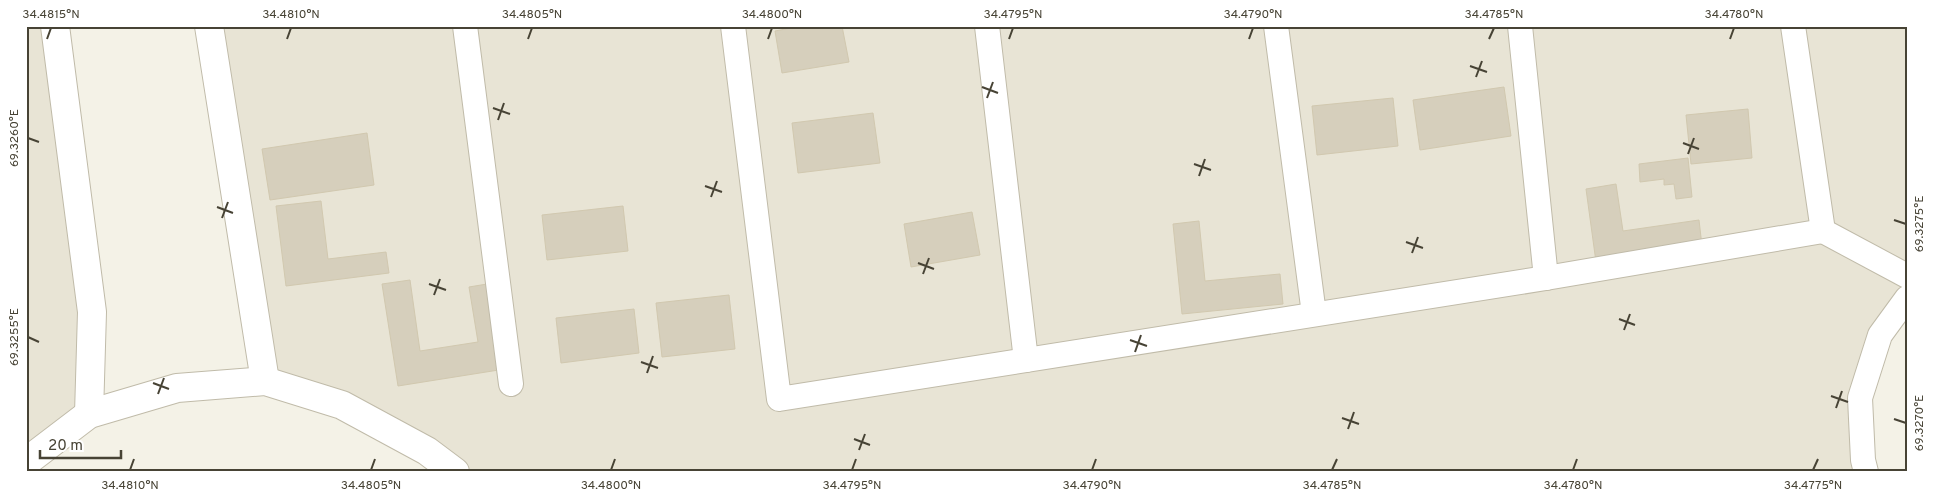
<svg xmlns="http://www.w3.org/2000/svg" width="1933" height="498" font-family="Overpass,sans-serif">
  <style>
    .residential { fill: #e8e4d5 }
    .building { fill: #d6cfbc; stroke: #d1c8af }
    .lines { fill: none; stroke-linecap: round; stroke-linejoin: round }
    .minor-casing { stroke: #c0bba9; stroke-width: 26 }
    .tertiary-casing { stroke: #c0bba9; stroke-width: 30 }
    .minor { stroke: #fff; stroke-width: 24 }
    .tertiary { stroke: #fff; stroke-width: 28 }
    .ticks { fill: none; stroke: #474335; stroke-width: 2 }
    .neatline { fill: none; stroke: #474335; stroke-width: 2 }
    .ticks-label { font-size: 12px; text-anchor: middle; fill: #474335 }
  </style>
  <rect width="100%" height="100%" fill="#f4f2e7"/>
  <!-- residential -->
  <g class="residential">
    <polygon points="26,26 55,26 89,414 26,462"/>
    <polygon points="209,26 1907,26 1907,298 1860,398 1866,472 455,472 265,381"/>
  </g>
  <!-- building -->
  <g class="building">
    <polygon points="801,26 842,26 849,62 782,73 775,31"/>
    <polygon points="1504,87 1511,136 1420,150 1413,100"/>
    <polygon points="1393,98 1398,146 1317,155 1312,106"/>
    <polygon points="1748,109 1752,158 1691,164 1686,115"/>
    <polygon points="873,113 880,163 798,173 792,123"/>
    <polygon points="367,133 374,185 270,200 262,149"/>
    <polygon points="1688,158 1692,197 1676,199 1674,184 1664,185 1664,179 1640,182 1639,164"/>
    <polygon points="1616,184 1623,231 1699,220 1702,246 1596,262 1586,189"/>
    <polygon points="321,201 328,259 386,252 389,273 286,286 276,206"/>
    <polygon points="623,206 628,251 547,260 542,215"/>
    <polygon points="972,212 980,255 911,267 904,224"/>
    <polygon points="1199,221 1205,281 1280,274 1283,304 1182,314 1173,224"/>
    <polygon points="410,280 420,351 478,342 469,287 493,283 505,369 398,386 382,284"/>
    <polygon points="729,295 735,349 662,357 656,303"/>
    <polygon points="634,309 639,353 561,363 556,318"/>
  </g>
  <g class="lines">
    <!-- minor casing -->
    <g class="minor-casing">
      <g id="minor">
        <polyline points="465,26 511,384"/>
        <polyline points="733,26 779,399 1546,278 1823,231 1793,26"/>
        <polyline points="987,26 1026,360"/>
        <polyline points="1276,26 1314,314"/>
        <polyline points="1520,26 1546,278"/>
        <polyline points="1823,231 1907,276"/>
        <polyline points="1866,472 1863,460 1860,398 1880,335 1907,298"/>
      </g>
    </g>
    <!-- tertiary casing -->
    <g class="tertiary-casing">
      <g id="tertiary">
        <polyline points="55,26 92,312 89,414"/>
        <polyline points="209,26 265,381"/>
        <polyline points="26,462 89,414 177,388 265,381 342,405 427,451 455,472"/>
      </g>
    </g>
    <!-- minor -->
    <use href="#minor" class="minor"/>
    <!-- tertiary -->
    <use href="#tertiary" class="tertiary"/>
  </g>
  <!-- ticks -->
  <path class="ticks" d="M47,39L51,28M287,39L291,28M528,39L532,28M768,39L772,28M1009,39L1013,28M1249,39L1253,28M1489,39L1494,28M1730,39L1734,28M1470,66L1487,72M1476,77L1482,61M982,87L998,93M987,98L993,82M493,108L510,114M498,120L504,103M28,138L39,142M1683,143L1699,149M1688,154L1694,138M1194,164L1211,170M1199,176L1205,159M705,186L722,192M711,197L717,181M217,207L233,213M222,218L228,202M1894,220L1906,224M1406,242L1423,248M1412,253L1418,237M918,263L934,269M923,274L929,258M429,284L446,290M434,295L440,279M1619,319L1635,325M1624,330L1630,314M28,337L39,342M1130,340L1147,346M1135,352L1141,335M641,362L658,368M647,373L653,356M153,383L169,389M158,394L164,378M1831,396L1848,402M1836,408L1842,391M1342,418L1359,424M1894,419L1906,423M1348,429L1354,412M854,439L870,445M859,450L865,434M130,470L134,459M371,470L375,459M611,470L615,459M852,470L856,459M1092,470L1096,459M1332,470L1337,459M1573,470L1577,459M1813,470L1818,459"/>
  <!-- border -->
  <rect width="1933" height="498" fill="none" stroke="#ffffff" stroke-width="55"/>
  <!-- scale -->
  <path d="M40 450v8h81v-8" fill="none" stroke="#474335" stroke-width="2.5"/>
  <text x="48" y="450" font-size="15" fill="#474335" stroke="#ffffff" stroke-width="4" paint-order="stroke">20 m</text>
  <rect x="28" y="28" width="1878" height="442" class="neatline"/>
  <g class="ticks-label">
    <text x="51" y="18">34.4815°N</text>
    <text x="291" y="18">34.4810°N</text>
    <text x="532" y="18">34.4805°N</text>
    <text x="772" y="18">34.4800°N</text>
    <text x="1013" y="18">34.4795°N</text>
    <text x="1253" y="18">34.4790°N</text>
    <text x="1494" y="18">34.4785°N</text>
    <text x="1734" y="18">34.4780°N</text>
    <text transform="translate(14 138) rotate(-90)" y="4">69.3260°E</text>
    <text transform="translate(1919 224) rotate(-90)" y="4">69.3275°E</text>
    <text transform="translate(14 337) rotate(-90)" y="4">69.3255°E</text>
    <text transform="translate(1919 423) rotate(-90)" y="4">69.3270°E</text>
    <text x="130" y="489">34.4810°N</text>
    <text x="371" y="489">34.4805°N</text>
    <text x="611" y="489">34.4800°N</text>
    <text x="852" y="489">34.4795°N</text>
    <text x="1092" y="489">34.4790°N</text>
    <text x="1332" y="489">34.4785°N</text>
    <text x="1573" y="489">34.4780°N</text>
    <text x="1813" y="489">34.4775°N</text>
  </g>
</svg>
